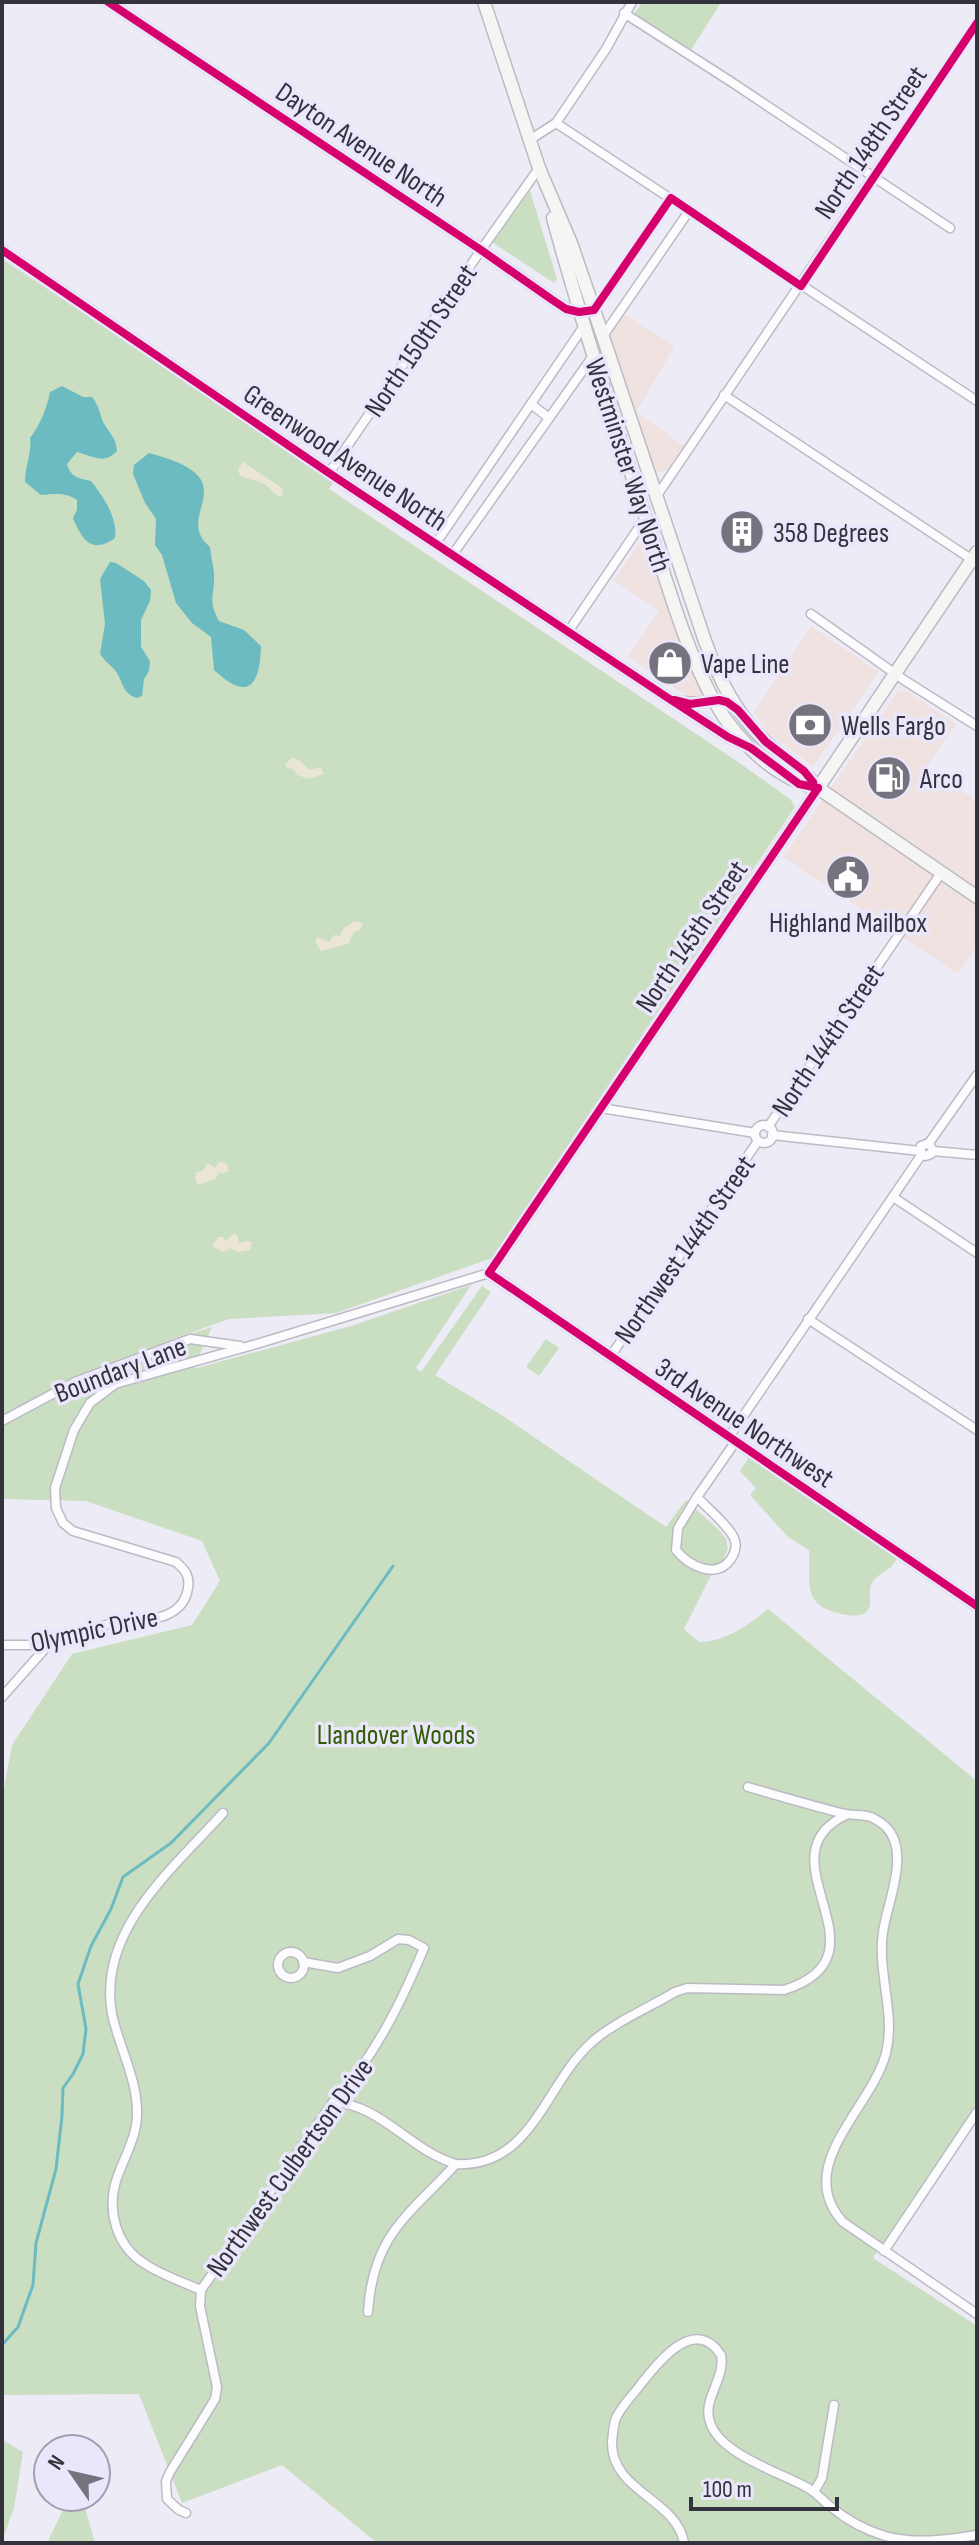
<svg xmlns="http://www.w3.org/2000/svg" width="979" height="2545" font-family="'Sofia Sans Condensed',sans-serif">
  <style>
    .commercial { fill: #efe2e0 }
    .green { fill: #cadec1 }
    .sand { fill: #ebe5d6 }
    .water { fill: #6cbbc1 }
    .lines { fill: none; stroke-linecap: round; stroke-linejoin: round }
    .stream { stroke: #6cbbc1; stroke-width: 3 }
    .minor-casing { stroke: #bcbac3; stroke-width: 11 }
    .tertiary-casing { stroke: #bcbac3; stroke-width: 13 }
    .secondary-casing { stroke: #bcbac3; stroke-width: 15 }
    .minor { stroke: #fcfcfe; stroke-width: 8 }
    .tertiary { stroke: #fcfcfe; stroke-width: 10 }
    .secondary { stroke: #f5f6f4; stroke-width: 12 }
    .cycleway-casing { stroke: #eae6fb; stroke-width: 13 }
    .cycleway { stroke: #d6006c; stroke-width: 8 }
    .labels { text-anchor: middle; stroke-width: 7; stroke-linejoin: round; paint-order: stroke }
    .street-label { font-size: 28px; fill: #34323c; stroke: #eae6fb }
    .poi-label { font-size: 28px; fill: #34323c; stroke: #eae6fb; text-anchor: start }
    .park-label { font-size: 28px; fill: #325c00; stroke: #eae6fb }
  </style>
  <rect width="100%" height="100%" fill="#edebf6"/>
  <!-- commercial -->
  <g class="commercial">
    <polygon points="624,314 675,346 636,412 684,446 668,469 655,473 610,336"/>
    <polygon points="646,533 702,690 701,696 694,701 628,657 659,611 614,580"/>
    <polygon points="811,626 879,672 813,767 768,732 754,712"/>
    <polygon points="899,690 906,691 956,724 927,767 977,801 977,946 958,974 783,857"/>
  </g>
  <!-- green -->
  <g class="green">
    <polygon points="643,2 717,2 720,4 691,50 634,14"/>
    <polygon points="530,191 557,279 554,283 492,242"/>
    <path d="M2,259L334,481L329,489L738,762L790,799L795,807L492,1258L336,1313L229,1319L161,1343L212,1327L193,1369L351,1326L471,1285L416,1368L421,1372L482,1286L491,1292L435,1375L503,1416L666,1527L686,1500L720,1531L726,1539L728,1549L723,1560L715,1567L684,1629L699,1642C727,1641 747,1626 768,1609L977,1781V2105L873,2258L977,2326V2543H377L282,2465L182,2503L139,2394L2,2395V1800L12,1745L72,1654L192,1625L220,1581L202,1541L86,1501L2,1499Z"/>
    <polygon points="546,1339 559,1348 539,1376 526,1367"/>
    <path d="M749,1457L894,1555L896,1560C891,1571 880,1572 873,1581C866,1590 874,1604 867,1611C861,1617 849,1616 842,1614C800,1606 811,1581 809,1550L788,1537L750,1495L756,1488L740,1471Z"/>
    <polygon points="2,2440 23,2452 14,2508 2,2541"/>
    <polygon points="64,2497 82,2497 95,2543 47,2543 63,2510"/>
  </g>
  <!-- sand -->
  <g class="sand">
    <polygon points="243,462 282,488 283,495 278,496 265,484 240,476 238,469"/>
    <polygon points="292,758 299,760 310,770 321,767 324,774 309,779 297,775 293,769 287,768 285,764"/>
    <path d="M354,921L360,922L363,925L360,930L354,932L349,943C347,944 323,951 321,951L315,942L318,937L329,942L334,935L340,936L342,930Z"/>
    <polygon points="220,1161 227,1164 229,1171 223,1174 219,1172 216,1179 198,1185 195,1178 196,1172 202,1171 208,1163 215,1168"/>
    <polygon points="234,1233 238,1236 239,1243 247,1241 252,1242 250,1250 238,1252 230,1248 224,1252 212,1246 218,1237 223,1237 226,1241"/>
  </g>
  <!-- water -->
  <g class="water">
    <path d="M62,386L83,397H92C101,408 100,419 106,427C112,436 116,439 117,451C104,465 92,456 77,452L67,464C71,477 77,478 91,481C103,496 118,518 115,538C91,555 82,539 73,518L77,510V500C65,492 55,494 41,495L25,482C25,466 32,453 30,438C40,425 47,408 50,392Z"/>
    <path d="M149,453C253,480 170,514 210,547C211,558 215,571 214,581C213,600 209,602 219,621L244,630L261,646C260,686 248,702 214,670L211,637L192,623L176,603L162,555L155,545L156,519L145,503L133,474L134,465Z"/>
    <path d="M110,562L116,563L144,581L151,590L150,601L141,620V647L150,661L149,671L144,679L142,696L137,698C120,693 124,679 113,668C108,663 104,660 100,654L105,624L100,579Z"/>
  </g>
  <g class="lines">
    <!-- stream -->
    <polyline class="stream" points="2,2345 18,2327 33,2285 36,2243 56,2169 62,2116 63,2088 73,2074 83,2054 86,2029 78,1984 91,1946 111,1909 123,1877 171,1843 269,1743 393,1566"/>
    <!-- minor casing -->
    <g class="minor-casing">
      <g id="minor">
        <polyline points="624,13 733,83 950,228"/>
        <polyline points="556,123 977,401"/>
        <polyline points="531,139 556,123 606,49 632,2"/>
        <polyline points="594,310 671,198"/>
        <polyline points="603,336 689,211"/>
        <polyline points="724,395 977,563"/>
        <polyline points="531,404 549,418"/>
        <polyline points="329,473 481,250 539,168"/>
        <polyline points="656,497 977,23"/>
        <polyline points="436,543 584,326"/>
        <polyline points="453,554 593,356"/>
        <polyline points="811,614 904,680 977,726"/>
        <polyline points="568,632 646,517"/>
        <polyline points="601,1108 755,1133"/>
        <circle cx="764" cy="1134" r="9"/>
        <polyline points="768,1127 941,873"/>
        <polyline points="772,1135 920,1151"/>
        <polyline points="929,1143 933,1151 931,1154 925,1156 921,1152 921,1146 929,1143 977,1075"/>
        <polyline points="933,1151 977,1155"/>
        <polyline points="893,1197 977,1253"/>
        <polyline points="808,1319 977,1430"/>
        <polyline points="610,1357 758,1141"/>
        <polyline points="2,1421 75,1382 190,1339 240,1346"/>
        <polyline points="729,1437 922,1154"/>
        <path d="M697,1497C707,1508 732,1528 735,1541C737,1547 734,1554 731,1559C716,1580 689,1566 676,1550L678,1528Z"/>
        <polyline points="697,1497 736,1441"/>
        <path d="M2,1645C18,1645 36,1646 52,1643C70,1639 87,1630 105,1625C132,1618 182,1627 188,1588C190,1575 185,1570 176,1562L73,1531L63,1523L56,1508L55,1488L74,1430L90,1403L115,1384L260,1343L489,1273"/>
        <polyline points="2,1697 50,1643"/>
        <path d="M748,1787C779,1796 810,1805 841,1813C851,1816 862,1814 871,1817C877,1820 882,1823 886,1827C911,1852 887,1903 883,1932C877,1973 896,2014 886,2053C872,2108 792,2166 843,2222L977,2314"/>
        <circle cx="291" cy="1965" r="13"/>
        <path d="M334,2102C381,2105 411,2151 456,2164"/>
        <polyline points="884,2251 977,2112"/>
        <path d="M201,2290C182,2282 162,2275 145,2264C116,2246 106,2210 117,2178C124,2158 137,2136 137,2115C138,2080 119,2047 112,2014C97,1930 173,1869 223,1813"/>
        <path d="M368,2312C373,2235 408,2216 456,2164C532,2168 545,2084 591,2043C611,2024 650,2007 675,1992L687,1988L784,1990C896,1955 757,1857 846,1815"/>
        <polyline points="814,2492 822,2478 834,2405"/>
        <path d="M186,2513L179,2510L167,2499L166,2481L170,2472L209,2409L215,2399L217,2387L200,2306L201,2290L333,2102C374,2058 401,2003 424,1948L409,1940L398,1939L370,1956L338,1968L303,1962"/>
        <path d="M684,2543C677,2499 611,2492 612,2442C613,2434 613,2426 616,2418C622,2405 633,2395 641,2384C659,2361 695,2315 721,2355C726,2380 700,2400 711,2425C723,2455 781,2473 808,2488C817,2493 823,2501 831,2507C848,2521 865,2530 885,2536C916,2544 946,2540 977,2535"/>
      </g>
    </g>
    <!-- tertiary casing -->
    <g class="tertiary-casing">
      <g id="tertiary">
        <polyline points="108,2 481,250 551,299 566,309 579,312 594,310"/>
        <polyline points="2,250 329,473 668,698 728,737 746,745"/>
        <path d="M678,701C698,707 718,694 735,708"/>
        <polyline points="818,788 489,1273 977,1606"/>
      </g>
    </g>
    <!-- secondary casing -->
    <g class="secondary-casing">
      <g id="secondary">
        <polyline points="484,2 541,174"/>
        <path d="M539,168L571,243L594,310L705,641C719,679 736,714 766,742C784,759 803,769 818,788L977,897"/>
        <path d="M553,218C582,324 616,427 650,531C669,588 685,648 714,701C736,739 774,779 818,788"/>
        <polyline points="818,788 977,552"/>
      </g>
    </g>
    <!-- minor -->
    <use href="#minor" class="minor"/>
    <!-- tertiary -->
    <use href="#tertiary" class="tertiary"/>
    <!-- secondary -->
    <use href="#secondary" class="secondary"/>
    <!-- cycleway casing -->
    <g class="cycleway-casing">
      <g id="cycleway">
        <polyline points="108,2 481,250 551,299 566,309 579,312 594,310 671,198 801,286 977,23"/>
        <polyline points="2,250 329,473 668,698 728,737 751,748 799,784 818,788"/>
        <polyline points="674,700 690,704 719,700 727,702 738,710 766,742 804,771 813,782"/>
        <polyline points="818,788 489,1273 977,1606"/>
      </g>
    </g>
    <!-- cycleway -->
    <use href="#cycleway" class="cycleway"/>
  </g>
  <!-- icons -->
  <defs>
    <g id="building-disc" transform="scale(2.3)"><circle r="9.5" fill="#75737d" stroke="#eae6fb"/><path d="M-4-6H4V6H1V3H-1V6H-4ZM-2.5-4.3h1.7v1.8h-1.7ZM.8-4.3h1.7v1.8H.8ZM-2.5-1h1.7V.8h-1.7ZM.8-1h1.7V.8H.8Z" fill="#fff"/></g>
    <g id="shop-disc" transform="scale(2.3)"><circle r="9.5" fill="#75737d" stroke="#eae6fb"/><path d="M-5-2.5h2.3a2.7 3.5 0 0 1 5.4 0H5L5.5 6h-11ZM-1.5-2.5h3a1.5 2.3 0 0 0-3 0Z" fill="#fff"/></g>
    <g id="bank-disc" transform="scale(2.3)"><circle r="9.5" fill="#75737d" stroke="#eae6fb"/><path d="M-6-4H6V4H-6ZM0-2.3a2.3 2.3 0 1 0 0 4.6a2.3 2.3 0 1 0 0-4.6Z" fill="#fff"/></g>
    <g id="fuel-disc" transform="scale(2.3)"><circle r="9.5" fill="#75737d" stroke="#eae6fb"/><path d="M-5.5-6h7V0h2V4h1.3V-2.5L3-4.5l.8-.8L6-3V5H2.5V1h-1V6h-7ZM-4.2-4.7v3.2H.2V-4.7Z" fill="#fff"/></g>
    <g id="civic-disc" transform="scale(2.3)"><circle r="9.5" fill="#75737d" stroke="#eae6fb"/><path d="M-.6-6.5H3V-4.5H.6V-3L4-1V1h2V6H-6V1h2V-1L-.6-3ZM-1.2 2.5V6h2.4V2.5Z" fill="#fff"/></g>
  </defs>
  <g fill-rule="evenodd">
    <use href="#building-disc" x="742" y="532"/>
    <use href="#shop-disc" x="670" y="663"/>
    <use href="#bank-disc" x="810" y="725"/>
    <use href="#fuel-disc" x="889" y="778"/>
    <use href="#civic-disc" x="848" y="877"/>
  </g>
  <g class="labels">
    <!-- street labels -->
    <g class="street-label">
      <text transform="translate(870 142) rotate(-56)" y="10">North 148th Street</text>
      <text transform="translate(362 144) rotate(34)" y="10">Dayton Avenue North</text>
      <text transform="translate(420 340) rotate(-56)" y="10">North 150th Street</text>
      <text transform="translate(346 457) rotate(34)" y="10">Greenwood Avenue North</text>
      <text transform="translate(629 465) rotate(72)" y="10">Westminster Way North</text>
      <text transform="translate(691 936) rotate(-56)" y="10">North 145th Street</text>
      <text transform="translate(827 1040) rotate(-56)" y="10">North 144th Street</text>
      <text transform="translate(684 1249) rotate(-55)" y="10">Northwest 144th Street</text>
      <text transform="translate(120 1369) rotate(-21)" y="10">Boundary Lane</text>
      <text transform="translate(745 1422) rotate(34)" y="10">3rd Avenue Northwest</text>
      <text transform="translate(94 1629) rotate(-12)" y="10">Olympic Drive</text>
      <text transform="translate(289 2167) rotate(-54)" y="10">Northwest Culbertson Drive</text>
    </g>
    <!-- poi labels -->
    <g class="poi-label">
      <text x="773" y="542">358 Degrees</text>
      <text x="701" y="673">Vape Line</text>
      <text x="841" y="735">Wells Fargo</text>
      <text x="920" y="788">Arco</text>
      <text x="848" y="932" text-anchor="middle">Highland Mailbox</text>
    </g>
    <!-- park labels -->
    <g class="park-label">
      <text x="396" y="1744">Llandover Woods</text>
    </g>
  </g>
  <!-- border -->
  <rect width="979" height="2545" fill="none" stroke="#34323c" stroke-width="8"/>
  <!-- north arrow -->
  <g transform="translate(72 2473) rotate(304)"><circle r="38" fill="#eae6fb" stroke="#a19eaf" stroke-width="2"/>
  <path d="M0-6L14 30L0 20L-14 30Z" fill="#75737d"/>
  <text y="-12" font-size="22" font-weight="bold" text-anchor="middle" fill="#34323c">N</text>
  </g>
  <!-- scale -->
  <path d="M691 2497v12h146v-12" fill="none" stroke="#34323c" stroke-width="4"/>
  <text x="703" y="2497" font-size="24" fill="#34323c" stroke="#eae6fb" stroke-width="6" paint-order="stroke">100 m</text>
</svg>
